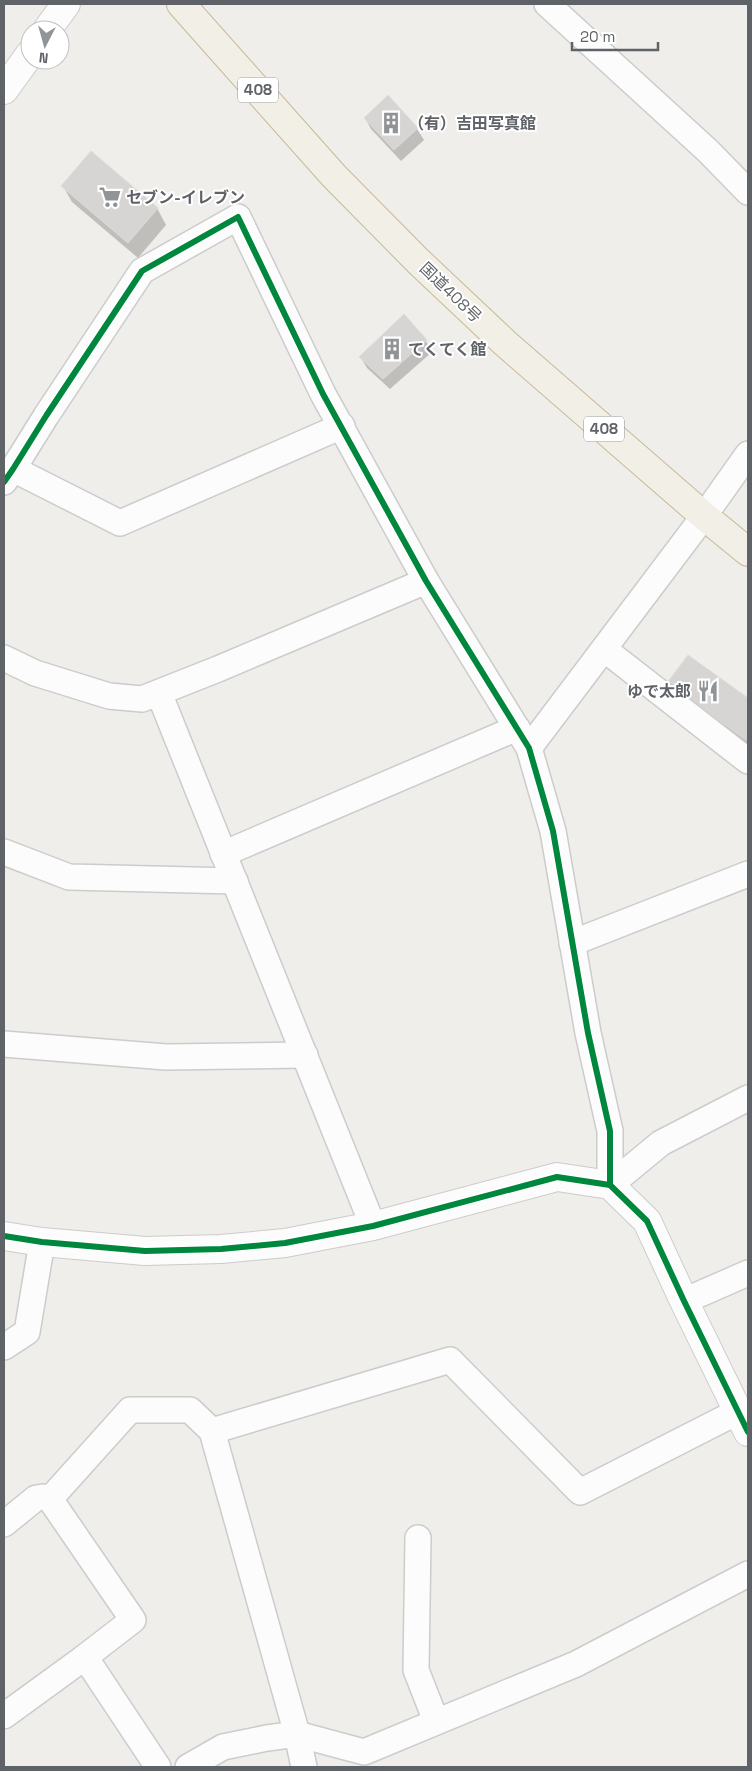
<svg xmlns="http://www.w3.org/2000/svg" width="752" height="1771" font-family="'Space Grotesk','Noto Sans JP',sans-serif">
  <style>
    .shadow { fill: #0003 }
    .building { fill: #d6d5d3; stroke: #deddd9 }
    .lines { fill: none; stroke-linecap: round; stroke-linejoin: round }
    .minor-casing { stroke: #cbcccc; stroke-width: 28 }
    .tertiary-casing { stroke: #cbcccc; stroke-width: 30 }
    .trunk-casing { stroke: #c8b996; stroke-width: 30 }
    .minor { stroke: #fdfcfc; stroke-width: 25 }
    .tertiary { stroke: #fdfcfc; stroke-width: 28 }
    .trunk { stroke: #f2f0e6; stroke-width: 28 }
    .cycleway-casing { stroke: #fff; stroke-width: 9 }
    .cycleway { stroke: #00873e; stroke-width: 6 }
    .labels { text-anchor: middle; stroke-width: 4; stroke-linejoin: round; paint-order: stroke }
    .shield { fill: #fff; stroke: #8f9295; stroke-width: 1 }
    .shield-label { font-size: 15px; font-weight: bold; fill: #5f6368 }
    .poi-label { font-size: 16px; font-weight: bold; fill: #5f6368; stroke: #fff; text-anchor: start }
    .street-label { font-size: 16px; fill: #5f6368; stroke: #fff }
  </style>
  <rect width="100%" height="100%" fill="#efeeea"/>
  <!-- shadow -->
  <g class="shadow">
    <polygon points="365,118 417,129 424,140 401,161 371,129"/>
    <polygon points="63,186 157,208 166,225 138,258 72,202"/>
    <polygon points="426,341 432,352 390,389 367,368 361,358"/>
    <polygon points="689,656 748,699 748,750 678,700"/>
  </g>
  <!-- building -->
  <g class="building">
    <polygon points="388,95 418,128 394,150 364,118"/>
    <polygon points="91,151 158,208 128,243 61,186"/>
    <polygon points="404,314 427,340 383,379 359,357"/>
    <polygon points="688,655 748,698 748,738 746,740 667,683"/>
  </g>
  <g class="lines">
    <!-- minor casing -->
    <g class="minor-casing">
      <g id="minor">
        <polyline points="547,4 708,151 748,192"/>
        <polyline points="13,469 120,523 342,426"/>
        <polyline points="4,482 13,469 46,416 142,271 238,217 323,394 426,581 529,748 553,831 588,1033 610,1131 610,1185"/>
        <polyline points="604,649 748,761"/>
        <polyline points="4,658 35,673 109,696 142,699 218,669 426,581"/>
        <polyline points="159,693 373,1226"/>
        <polyline points="529,748 704,516 748,454"/>
        <polyline points="4,852 69,877 235,881"/>
        <polyline points="223,854 517,728"/>
        <polyline points="572,943 748,874"/>
        <polyline points="4,1044 166,1057 305,1055"/>
        <polyline points="610,1185 661,1143 748,1098"/>
        <polyline points="684,1301 748,1273"/>
        <polyline points="4,1347 27,1332 42,1242"/>
        <polyline points="212,1431 450,1360 580,1492 739,1411"/>
        <polyline points="50,1499 130,1410 190,1410 212,1431 297,1734 304,1767"/>
        <polyline points="4,1524 36,1498 43,1497 50,1499 133,1620 85,1657 158,1767"/>
        <polyline points="418,1538 416,1670 436,1721"/>
        <polyline points="4,1716 85,1657"/>
        <polyline points="188,1767 223,1747 267,1738 297,1734 364,1752 576,1664 748,1574"/>
      </g>
    </g>
    <!-- tertiary casing -->
    <g class="tertiary-casing">
      <g id="tertiary">
        <polyline points="47,30 66,4"/>
        <polyline points="4,90 30,54"/>
        <polyline points="4,1236 42,1242 145,1251 221,1249 285,1243 373,1226 557,1177 610,1185 647,1221 684,1301 748,1432"/>
      </g>
    </g>
    <!-- trunk casing -->
    <g class="trunk-casing">
      <polyline id="trunk" points="181,4 334,176 418,261 505,343 704,516 748,552"/>
    </g>
    <!-- minor -->
    <use href="#minor" class="minor"/>
    <!-- tertiary -->
    <use href="#tertiary" class="tertiary"/>
    <!-- trunk -->
    <use href="#trunk" class="trunk"/>
    <!-- cycleway casing -->
    <g class="cycleway-casing">
      <g id="cycleway">
        <polyline points="4,482 13,469 46,416 142,271 238,217 323,394 426,581 529,748 553,831 588,1033 610,1131 610,1185"/>
        <polyline points="4,1236 42,1242 145,1251 221,1249 285,1243 373,1226 557,1177 610,1185 647,1221 684,1301 748,1432"/>
      </g>
    </g>
    <!-- cycleway -->
    <use href="#cycleway" class="cycleway"/>
  </g>
  <!-- icons -->
  <defs>
    <g id="building-bare" transform="scale(1.725)"><path d="M-4-6H4V6H1V3H-1V6H-4ZM-2.5-4.3h1.7v1.8h-1.7ZM.8-4.3h1.7v1.8H.8ZM-2.5-1h1.7V.8h-1.7ZM.8-1h1.7V.8H.8Z" fill="#919496" stroke="#fff" stroke-width="2.5" paint-order="stroke"/></g>
    <g id="supermarket-bare" transform="scale(1.725)"><path d="M-6-5.5h2.5l.6 2H6L4.5 2H-2.5L-4.4-4H-6ZM-1.5 3.2a1.3 1.3 0 1 0 .1 0ZM3 3.2a1.3 1.3 0 1 0 .1 0Z" fill="#919496" stroke="#fff" stroke-width="2.5" paint-order="stroke"/></g>
    <g id="restaurant-bare" transform="scale(1.725)"><path d="M-5-6h1v4h1v-4h1v4h1v-4h1v5L-1.5 .5V6h-2V.5L-5-1ZM5-6V6H3V1.5H1.5Q1.5-4 5-6Z" fill="#919496" stroke="#fff" stroke-width="2.5" paint-order="stroke"/></g>
  </defs>
  <g fill-rule="evenodd">
    <use href="#building-bare" x="391" y="123"/>
    <use href="#supermarket-bare" x="110" y="197"/>
    <use href="#building-bare" x="392" y="349"/>
    <use href="#restaurant-bare" x="708" y="691"/>
  </g>
  <g class="labels">
    <!-- shield labels -->
    <g class="shield">
      <rect x="238" y="77.5" width="40" height="25" rx="4"/>
      <rect x="584" y="416.5" width="40" height="25" rx="4"/>
    </g>
    <g class="shield-label">
      <text x="258" y="95">408</text>
      <text x="604" y="434">408</text>
    </g>
    <!-- poi labels -->
    <g class="poi-label">
      <text x="408" y="129">（有）吉田写真館</text>
      <text x="126" y="203">セブン-イレブン</text>
      <text x="408" y="355">てくてく館</text>
      <text x="691" y="697" text-anchor="end">ゆで太郎</text>
    </g>
    <!-- street labels -->
    <g class="street-label">
      <text transform="translate(451 292) rotate(44)" y="6">国道408号</text>
    </g>
  </g>
  <!-- border -->
  <rect width="752" height="1771" fill="none" stroke="#5f6368" stroke-width="10"/>
  <!-- north arrow -->
  <g transform="translate(45 45) rotate(186)"><circle r="24" fill="#ffffff" stroke="#bfc1c3"/>
  <path d="M0-4L9 19L0 12L-9 19Z" fill="#919496"/>
  <text y="-8" font-size="14" font-weight="bold" text-anchor="middle" fill="#5f6368">N</text>
  </g>
  <!-- scale -->
  <path d="M572 42v8h86v-8" fill="none" stroke="#5f6368" stroke-width="2.5"/>
  <text x="580" y="42" font-size="15" fill="#5f6368" stroke="#ffffff" stroke-width="4" paint-order="stroke">20 m</text>
</svg>
